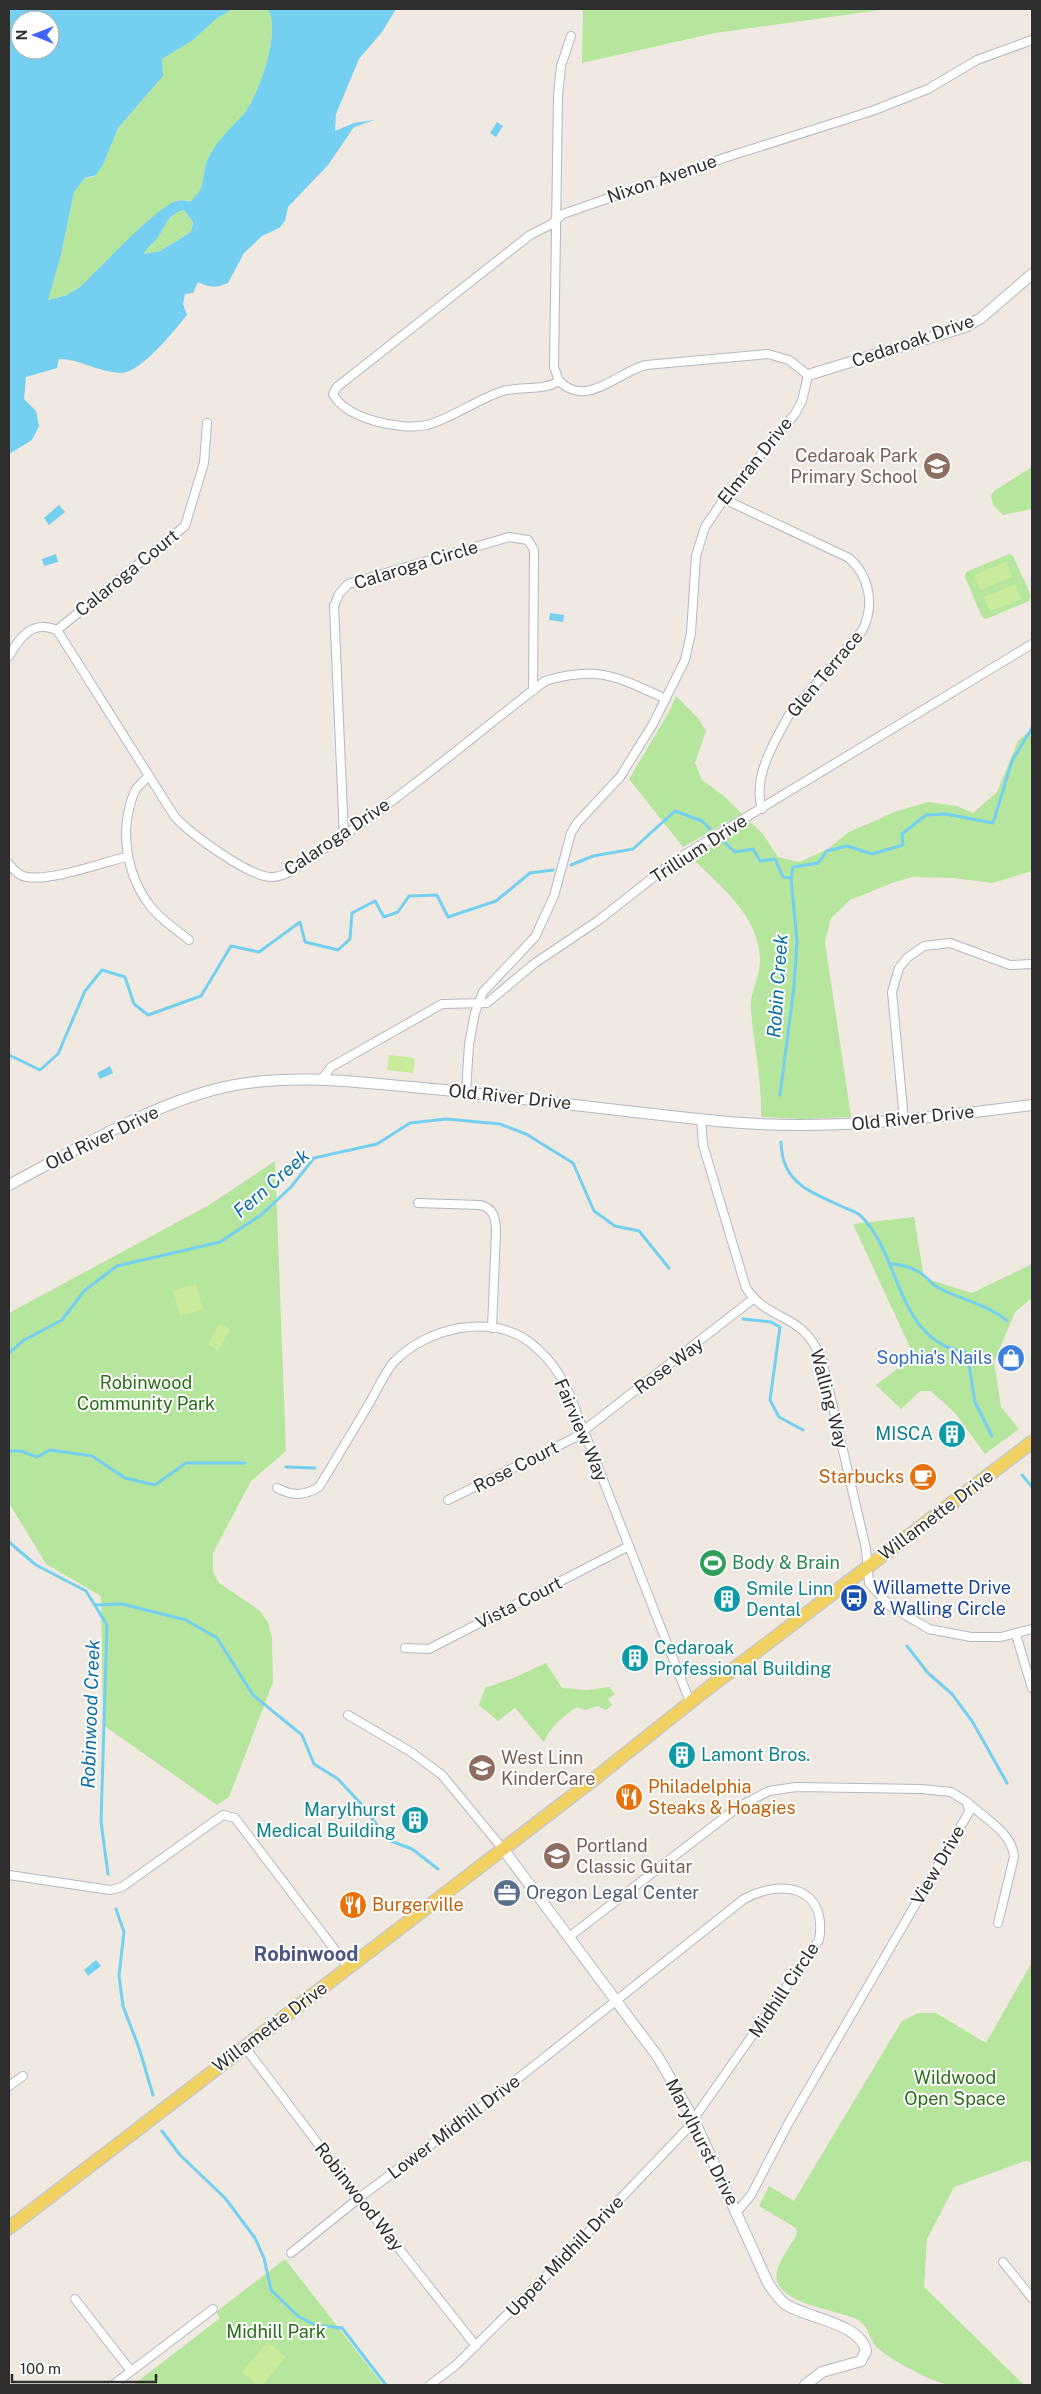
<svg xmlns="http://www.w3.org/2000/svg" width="1041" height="2394" font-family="'Public Sans',sans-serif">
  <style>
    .green { fill: #b6e59e }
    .pitch { fill: #c9ec9a }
    .water { fill: #75cff0; fill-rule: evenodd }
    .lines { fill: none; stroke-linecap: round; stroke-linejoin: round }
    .stream { stroke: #75cff0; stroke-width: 3 }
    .minor-casing { stroke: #b4b7c1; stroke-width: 10 }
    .tertiary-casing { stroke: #b4b7c1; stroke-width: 12 }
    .primary-casing { stroke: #c9c9c9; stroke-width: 15 }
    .minor { stroke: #fff; stroke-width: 8 }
    .tertiary { stroke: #fff; stroke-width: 10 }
    .primary { stroke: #f2d163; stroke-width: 12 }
    .labels { text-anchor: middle; stroke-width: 4; stroke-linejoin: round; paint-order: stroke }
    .street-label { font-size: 18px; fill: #2e2e2e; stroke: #fff }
    .education-label { font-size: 18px; fill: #785e54; stroke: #fff; text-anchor: start }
    .shop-label { font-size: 18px; fill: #366cbe; stroke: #fff; text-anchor: end }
    .park-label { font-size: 18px; fill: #2c6e1b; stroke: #fff }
    .culture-label { font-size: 18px; fill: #0d838f; stroke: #fff; text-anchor: start }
    .food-label { font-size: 18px; fill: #c56008; stroke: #fff; text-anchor: start }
    .leisure-label { font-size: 18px; fill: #27864d; stroke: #fff; text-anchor: start }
    .transit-label { font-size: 18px; fill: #164399; stroke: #fff; text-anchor: start }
    .service-label { font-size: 18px; fill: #4e5e75; stroke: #fff; text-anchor: start }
    .water-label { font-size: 19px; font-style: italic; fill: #0d6fa3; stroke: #fff }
    .quarter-label { font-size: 20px; font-weight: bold; fill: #4d5680; stroke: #fff }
  </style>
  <rect width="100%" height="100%" fill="#efe9e1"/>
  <!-- green -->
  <g class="green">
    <path d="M232,9H268C281,31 260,91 246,111C235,125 214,143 208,159C204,168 204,176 202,185C201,191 195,197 192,201L178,200L150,219L80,287L67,295L47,300L61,255L74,192L85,178L93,177L103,165L118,128L163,76L162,59L193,40L216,19Z"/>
    <polygon points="583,9 888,9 715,33 582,63"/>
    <path d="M184,210L193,222L191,232L160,251L143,254C147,247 153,245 157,239C166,226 167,214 184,210Z"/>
    <polygon points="1032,467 1032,509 1003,515 993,505 991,496 994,491"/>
    <polygon points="1009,554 1013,556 1031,596 1029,601 986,619 982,617 965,577 966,572"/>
    <polygon points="676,696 698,718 706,731 695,763 702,780 724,796 742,814 683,847 629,779 669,712"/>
    <path d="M1032,729V871L992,883L954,878L912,877L892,883L850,900L831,918L825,942L851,1117L802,1119L761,1117C762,1081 754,1046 751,1011C749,993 761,975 760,958C758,915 721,887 693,859L750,822L763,834L778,857L799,862L826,850L849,832L897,811L928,802L957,806L973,813L997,792L1018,741Z"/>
    <polygon points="275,1161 286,1451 251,1481 213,1553 213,1572 219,1583 259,1610 268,1622 272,1639 273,1682 229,1797 217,1805 103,1725 101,1596 46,1564 9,1503 9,1313 209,1205"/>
    <polygon points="914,1217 924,1278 972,1293 1032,1264 1032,1298 1015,1312 994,1362 1001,1407 1019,1429 985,1454 955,1413 931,1391 920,1391 901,1409 876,1385 914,1356 853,1224"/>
    <path d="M546,1663L562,1688L587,1690L609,1687L615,1694L608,1699L612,1705L606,1710L597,1706L585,1710L577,1707C564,1715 550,1727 544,1742L515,1708L498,1721L479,1705L485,1688L516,1677Z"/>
    <path d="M1032,1962V2162L1025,2161L954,2187L927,2239L924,2287L1024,2385C1000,2385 975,2388 951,2385C935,2384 893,2361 880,2350C869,2343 871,2328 858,2320C839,2309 770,2305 777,2271C780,2259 791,2245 797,2234L796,2228L759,2206L769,2186L794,2201L902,2021L918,2013H936L986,2043Z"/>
    <polygon points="285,2259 383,2385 133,2385 220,2318 216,2312"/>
  </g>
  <!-- pitch -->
  <g class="pitch">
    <polygon points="1006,562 1012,577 980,590 974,575"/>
    <polygon points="1015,584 1021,599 990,611 984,597"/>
    <polygon points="389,1055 415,1058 413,1073 387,1070"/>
    <polygon points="196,1284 203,1310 180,1316 173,1290"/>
    <polygon points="220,1323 230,1330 218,1351 208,1344"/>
    <polygon points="268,2342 286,2357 262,2385 258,2385 242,2372"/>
  </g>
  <!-- water -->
  <g class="water">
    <path d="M9,9H232L216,19L193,40L162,59L163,76L118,128L103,165L96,175L85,178L74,192L61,255L48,300L67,295L80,287C98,270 158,205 177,201C182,199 187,202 192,201C195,196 201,191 202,185C204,176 204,167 208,159C215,141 234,126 246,111C260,91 281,31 268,9H396L382,32L359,59L336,114L335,131L354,123L374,120L354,127L328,165L288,207L285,221L279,228L262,236L244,253L228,283C216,288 210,288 198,282L193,293L185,294L183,304L187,315C175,330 140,374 120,373C99,372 80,359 59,359L57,368L26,377L24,399L36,411L39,426L32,440L9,454ZM20,20H50V50H20ZM184,210L193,222L191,232L160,251L144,254C147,247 152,245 157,239C166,226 167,214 184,210Z"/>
    <polygon points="497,122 503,126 496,137 490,133"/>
    <polygon points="59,505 65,512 49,525 44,518"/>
    <polygon points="56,554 58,562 44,566 42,559"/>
    <polygon points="550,613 564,615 563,622 549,620"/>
    <polygon points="110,1066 113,1073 100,1079 97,1073"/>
    <polygon points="96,1960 101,1966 88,1976 84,1970"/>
  </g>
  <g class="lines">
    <!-- stream -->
    <g class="stream">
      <polyline points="722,840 735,852 753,849 760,861 775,859 783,877 791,878 793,867 818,863 827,851 847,846 872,854 903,845 902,834 926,815 946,814 993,823 1012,761 1032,728"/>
      <polyline points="571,865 593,856 633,849 675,811 702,821 710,829"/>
      <polyline points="9,1055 40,1070 58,1054 85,991 102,970 125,977 134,1004 148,1015 201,996 231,946 259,952 300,922 305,942 338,950 350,939 352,913 375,901 384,917 398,912 409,896 437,895 448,917 496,901 530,873 553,870"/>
      <polyline points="780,1095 794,987 797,942 791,878"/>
      <path d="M781,1142C782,1183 809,1191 841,1206C847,1209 857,1212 861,1216C898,1253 896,1322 945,1346C952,1349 960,1351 967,1353L975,1402L992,1436"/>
      <path d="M890,1264C900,1264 910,1267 919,1272C926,1276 931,1283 937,1287C960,1300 988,1304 1007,1321"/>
      <polyline points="743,1319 771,1322 780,1327 770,1400 779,1417 803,1430"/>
      <polyline points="9,1353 24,1340 62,1320 84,1291 117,1266 220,1242 261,1215 291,1187 314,1158 377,1144 410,1123 446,1119 500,1124 526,1134 573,1163 594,1211 615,1226 639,1231 669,1268"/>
      <polyline points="9,1451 21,1451 37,1457 50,1450 92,1456 125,1478 155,1485 186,1463 245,1463"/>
      <polyline points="286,1467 315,1468"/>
      <polyline points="1022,1475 1032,1487"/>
      <polyline points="9,1542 36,1565 86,1591 107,1625 101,1822 108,1874"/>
      <polyline points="95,1605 122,1604 186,1620 217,1638 253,1695 302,1735 314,1764 338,1779 362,1805 388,1840 412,1849 438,1869"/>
      <polyline points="907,1646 928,1673 952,1694 972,1721 1007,1783"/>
      <polyline points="116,1909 124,1932 119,1976 123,2006 139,2048 153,2095"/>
      <polyline points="162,2131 180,2155 225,2198 255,2238 264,2258 271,2290 298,2316 315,2325 342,2328 386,2385"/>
    </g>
    <!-- minor casing -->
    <g class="minor-casing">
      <g id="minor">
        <path d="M559,381C544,391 521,386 503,391C477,399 453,418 427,425C401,431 346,419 333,394L337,387L530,235L550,225L563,214L727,157L872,111L928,89L977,60L1032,40"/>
        <path d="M724,499L849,558C870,577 875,606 862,631L789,715C774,742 752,778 762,809"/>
        <polyline points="57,630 185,526 204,463 207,423"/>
        <path d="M9,656C20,637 32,620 57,630L175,817C190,833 251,879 273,877C288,876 303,863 316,854C396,803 469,739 545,681C598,665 618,677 666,699"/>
        <path d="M149,776C144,781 136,787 134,793C119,831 126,875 151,907C161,920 176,929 189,940"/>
        <polyline points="344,837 334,606 339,594 348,584 509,537 528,540 534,550 533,691"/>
        <path d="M9,864C14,870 19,876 27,877C52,881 101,863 126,857"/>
        <polyline points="321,1080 331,1067 442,1004 487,1003 535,963 599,920 674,861 1032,644"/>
        <path d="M466,1092L469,1044L475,1013L483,992L535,937L554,896L571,833L577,823L620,777L653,724L685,660L691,633L696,556L705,527L724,499L795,414L802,401L808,375L789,360L768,354L646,365C619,371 587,409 559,381L554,367L558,96L561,66L571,36"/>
        <path d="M701,1119L703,1145L746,1288C770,1324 802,1310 822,1360L866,1549L869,1583L890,1606L929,1629L971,1637H1001L1032,1629"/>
        <polyline points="904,1120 892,992 899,968 907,958 924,946 950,943 1010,965 1032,964"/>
        <path d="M418,1203L480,1205C495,1208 496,1221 496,1233L492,1328"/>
        <path d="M277,1488C292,1496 304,1496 319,1487C336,1459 353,1431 370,1402C377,1390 384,1374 393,1363C426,1327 493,1312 532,1344C548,1357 561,1375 569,1393L690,1702"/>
        <polyline points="448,1500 574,1438 753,1299"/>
        <polyline points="1016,1635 1032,1688"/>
        <polyline points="405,1648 429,1649 629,1546"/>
        <polyline points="348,1715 411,1752 442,1775 503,1849"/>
        <path d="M967,1802C983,1817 1013,1833 1014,1857L998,1923"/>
        <polyline points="9,1875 110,1890 122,1887 223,1815 235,1818 348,1967"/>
        <polyline points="569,1937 738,1807 769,1791 796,1787 921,1789 951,1792 967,1802 969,1812 788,2124 751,2195 737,2212"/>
        <polyline points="244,2046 359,2198 476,2346"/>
        <polyline points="9,2086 23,2076"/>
        <path d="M291,2253L359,2198L496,2096L744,1899C783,1878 828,1887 819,1940L686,2130L557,2265L456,2365L430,2385"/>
        <polyline points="1003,2262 1032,2298"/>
        <polyline points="75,2299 131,2371"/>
        <polyline points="113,2385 213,2309"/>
      </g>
    </g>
    <!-- tertiary casing -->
    <g class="tertiary-casing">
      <g id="tertiary">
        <polyline points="808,375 965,327 981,318 1032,274"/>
        <path d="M9,1185C75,1150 162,1098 235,1085C294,1074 354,1082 413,1087C518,1097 623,1112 728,1122C830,1131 931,1118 1032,1105"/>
        <path d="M503,1849L658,2057L694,2120L768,2283C773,2291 778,2298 785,2304C806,2318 861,2323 866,2351L861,2361L822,2372L805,2385"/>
      </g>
    </g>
    <!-- primary casing -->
    <g class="primary-casing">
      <polyline id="primary" points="9,2228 593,1780 702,1693 1032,1442"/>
    </g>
    <!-- minor -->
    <use href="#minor" class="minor"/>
    <!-- tertiary -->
    <use href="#tertiary" class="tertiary"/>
    <!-- primary -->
    <use href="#primary" class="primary"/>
  </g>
  <!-- icons -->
  <defs>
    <g id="school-disc" transform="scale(1.4375)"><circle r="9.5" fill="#8d6e63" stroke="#fff"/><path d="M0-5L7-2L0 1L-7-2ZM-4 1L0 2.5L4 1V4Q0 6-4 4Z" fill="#fff"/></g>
    <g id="shop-disc" transform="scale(1.4375)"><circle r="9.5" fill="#3f7fe0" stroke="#fff"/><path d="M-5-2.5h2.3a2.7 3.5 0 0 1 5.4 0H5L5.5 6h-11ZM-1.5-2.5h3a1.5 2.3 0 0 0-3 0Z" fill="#fff"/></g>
    <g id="building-disc" transform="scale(1.4375)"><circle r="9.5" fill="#0f9aa8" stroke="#fff"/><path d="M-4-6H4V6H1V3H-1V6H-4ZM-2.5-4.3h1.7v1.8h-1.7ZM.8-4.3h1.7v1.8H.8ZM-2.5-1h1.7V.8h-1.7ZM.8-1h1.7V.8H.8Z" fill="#fff"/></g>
    <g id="cafe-disc" transform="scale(1.4375)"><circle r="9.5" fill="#e8710a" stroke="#fff"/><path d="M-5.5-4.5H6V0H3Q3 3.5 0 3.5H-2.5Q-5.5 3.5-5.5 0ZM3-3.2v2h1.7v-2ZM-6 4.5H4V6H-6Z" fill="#fff"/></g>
    <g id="stadium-disc" transform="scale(1.4375)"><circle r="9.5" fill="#2e9e5b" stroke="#fff"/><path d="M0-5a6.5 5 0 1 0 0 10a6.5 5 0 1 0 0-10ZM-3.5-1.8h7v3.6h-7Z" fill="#fff"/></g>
    <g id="bus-disc" transform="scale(1.4375)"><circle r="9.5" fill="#1a4fb4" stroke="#fff"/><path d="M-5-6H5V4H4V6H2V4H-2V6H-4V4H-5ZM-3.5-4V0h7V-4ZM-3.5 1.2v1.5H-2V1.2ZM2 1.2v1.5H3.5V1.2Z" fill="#fff"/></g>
    <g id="restaurant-disc" transform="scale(1.4375)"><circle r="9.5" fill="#e8710a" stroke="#fff"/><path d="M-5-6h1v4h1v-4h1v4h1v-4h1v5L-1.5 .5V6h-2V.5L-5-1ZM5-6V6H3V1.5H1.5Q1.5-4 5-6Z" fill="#fff"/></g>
    <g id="office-disc" transform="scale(1.4375)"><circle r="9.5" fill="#5c6f8a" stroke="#fff"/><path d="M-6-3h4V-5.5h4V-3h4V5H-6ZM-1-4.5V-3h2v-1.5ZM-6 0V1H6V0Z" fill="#fff"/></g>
  </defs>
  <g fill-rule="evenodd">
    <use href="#school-disc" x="937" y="466"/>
    <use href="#shop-disc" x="1011" y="1358"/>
    <use href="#building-disc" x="952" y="1434"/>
    <use href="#cafe-disc" x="923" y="1477"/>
    <use href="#stadium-disc" x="713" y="1563"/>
    <use href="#bus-disc" x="854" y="1598"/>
    <use href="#building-disc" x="727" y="1599"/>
    <use href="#building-disc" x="635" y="1658"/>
    <use href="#building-disc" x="682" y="1755"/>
    <use href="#school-disc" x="482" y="1768"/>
    <use href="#restaurant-disc" x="629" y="1797"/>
    <use href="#building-disc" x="415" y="1820"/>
    <use href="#school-disc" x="557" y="1856"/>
    <use href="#office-disc" x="507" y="1893"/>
    <use href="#restaurant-disc" x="353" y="1905"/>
  </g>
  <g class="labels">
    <!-- street labels -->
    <g class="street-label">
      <text transform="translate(662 179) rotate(-19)" y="6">Nixon Avenue</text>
      <text transform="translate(913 341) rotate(-19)" y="6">Cedaroak Drive</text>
      <text transform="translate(755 461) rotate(-51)" y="6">Elmran Drive</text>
      <text transform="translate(416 565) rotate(-17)" y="6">Calaroga Circle</text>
      <text transform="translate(127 573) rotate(-39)" y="6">Calaroga Court</text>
      <text transform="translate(825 674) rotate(-50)" y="6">Glen Terrace</text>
      <text transform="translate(337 837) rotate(-34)" y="6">Calaroga Drive</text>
      <text transform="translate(699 849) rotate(-33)" y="6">Trillium Drive</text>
      <text transform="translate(510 1097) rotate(6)" y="6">Old River Drive</text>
      <text transform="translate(913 1118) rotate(-6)" y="6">Old River Drive</text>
      <text transform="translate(102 1138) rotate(-26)" y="6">Old River Drive</text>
      <text transform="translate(669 1366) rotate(-37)" y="6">Rose Way</text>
      <text transform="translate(829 1399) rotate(75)" y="6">Walling Way</text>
      <text transform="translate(581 1430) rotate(67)" y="6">Fairview Way</text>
      <text transform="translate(516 1467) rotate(-27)" y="6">Rose Court</text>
      <text transform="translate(936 1515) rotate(-37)" y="6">Willamette Drive</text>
      <text transform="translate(519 1603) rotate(-27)" y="6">Vista Court</text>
      <text transform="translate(938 1865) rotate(-60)" y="6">View Drive</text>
      <text transform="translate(784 1990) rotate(-56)" y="6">Midhill Circle</text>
      <text transform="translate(270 2027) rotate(-37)" y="6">Willamette Drive</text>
      <text transform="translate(454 2127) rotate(-37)" y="6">Lower Midhill Drive</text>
      <text transform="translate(702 2142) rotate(63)" y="6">Marylhurst Drive</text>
      <text transform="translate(359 2197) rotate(52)" y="6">Robinwood Way</text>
      <text transform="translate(565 2256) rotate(-46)" y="6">Upper Midhill Drive</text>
    </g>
    <!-- education labels -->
    <g class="education-label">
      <text x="918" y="462" text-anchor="end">Cedaroak Park<tspan x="918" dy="21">Primary School</tspan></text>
      <text x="501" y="1764">West Linn<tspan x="501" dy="21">KinderCare</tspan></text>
      <text x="576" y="1852">Portland<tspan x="576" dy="21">Classic Guitar</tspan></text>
    </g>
    <!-- shop labels -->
    <g class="shop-label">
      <text x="992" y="1364">Sophia's Nails</text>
    </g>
    <!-- park labels -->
    <g class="park-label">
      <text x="146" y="1389">Robinwood<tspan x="146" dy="21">Community Park</tspan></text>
      <text x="955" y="2084">Wildwood<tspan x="955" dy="21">Open Space</tspan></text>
      <text x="276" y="2338">Midhill Park</text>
    </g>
    <!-- culture labels -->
    <g class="culture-label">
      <text x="933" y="1440" text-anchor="end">MISCA</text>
      <text x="746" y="1595">Smile Linn<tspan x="746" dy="21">Dental</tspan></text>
      <text x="654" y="1654">Cedaroak<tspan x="654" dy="21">Professional Building</tspan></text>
      <text x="701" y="1761">Lamont Bros.</text>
      <text x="396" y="1816" text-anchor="end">Marylhurst<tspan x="396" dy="21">Medical Building</tspan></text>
    </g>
    <!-- food labels -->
    <g class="food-label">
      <text x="904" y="1483" text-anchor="end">Starbucks</text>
      <text x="648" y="1793">Philadelphia<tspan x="648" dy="21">Steaks &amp; Hoagies</tspan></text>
      <text x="372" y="1911">Burgerville</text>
    </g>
    <!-- leisure labels -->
    <g class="leisure-label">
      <text x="732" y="1569">Body &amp; Brain</text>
    </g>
    <!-- transit labels -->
    <g class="transit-label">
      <text x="873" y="1594">Willamette Drive<tspan x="873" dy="21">&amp; Walling Circle</tspan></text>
    </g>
    <!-- service labels -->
    <g class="service-label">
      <text x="526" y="1899">Oregon Legal Center</text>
    </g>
    <!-- water labels -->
    <g class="water-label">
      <text transform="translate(777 986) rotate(-86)" y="7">Robin Creek</text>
      <text transform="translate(271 1183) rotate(-41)" y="7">Fern Creek</text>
      <text transform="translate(90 1714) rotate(-88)" y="7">Robinwood Creek</text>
    </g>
    <!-- quarter labels -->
    <g class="quarter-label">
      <text x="306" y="1961">Robinwood</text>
    </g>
  </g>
  <!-- border -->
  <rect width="1041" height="2394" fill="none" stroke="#2e2e2e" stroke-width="20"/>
  <!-- north arrow -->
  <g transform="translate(35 35) rotate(270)"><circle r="24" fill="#ffffff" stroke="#ababab"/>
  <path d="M0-4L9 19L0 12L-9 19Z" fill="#4264fb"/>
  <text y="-8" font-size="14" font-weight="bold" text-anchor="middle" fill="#2e2e2e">N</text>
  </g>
  <!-- scale -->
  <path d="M12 2374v8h144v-8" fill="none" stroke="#2e2e2e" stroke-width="2.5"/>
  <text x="20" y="2374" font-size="15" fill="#2e2e2e" stroke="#ffffff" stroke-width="4" paint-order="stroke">100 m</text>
</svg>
